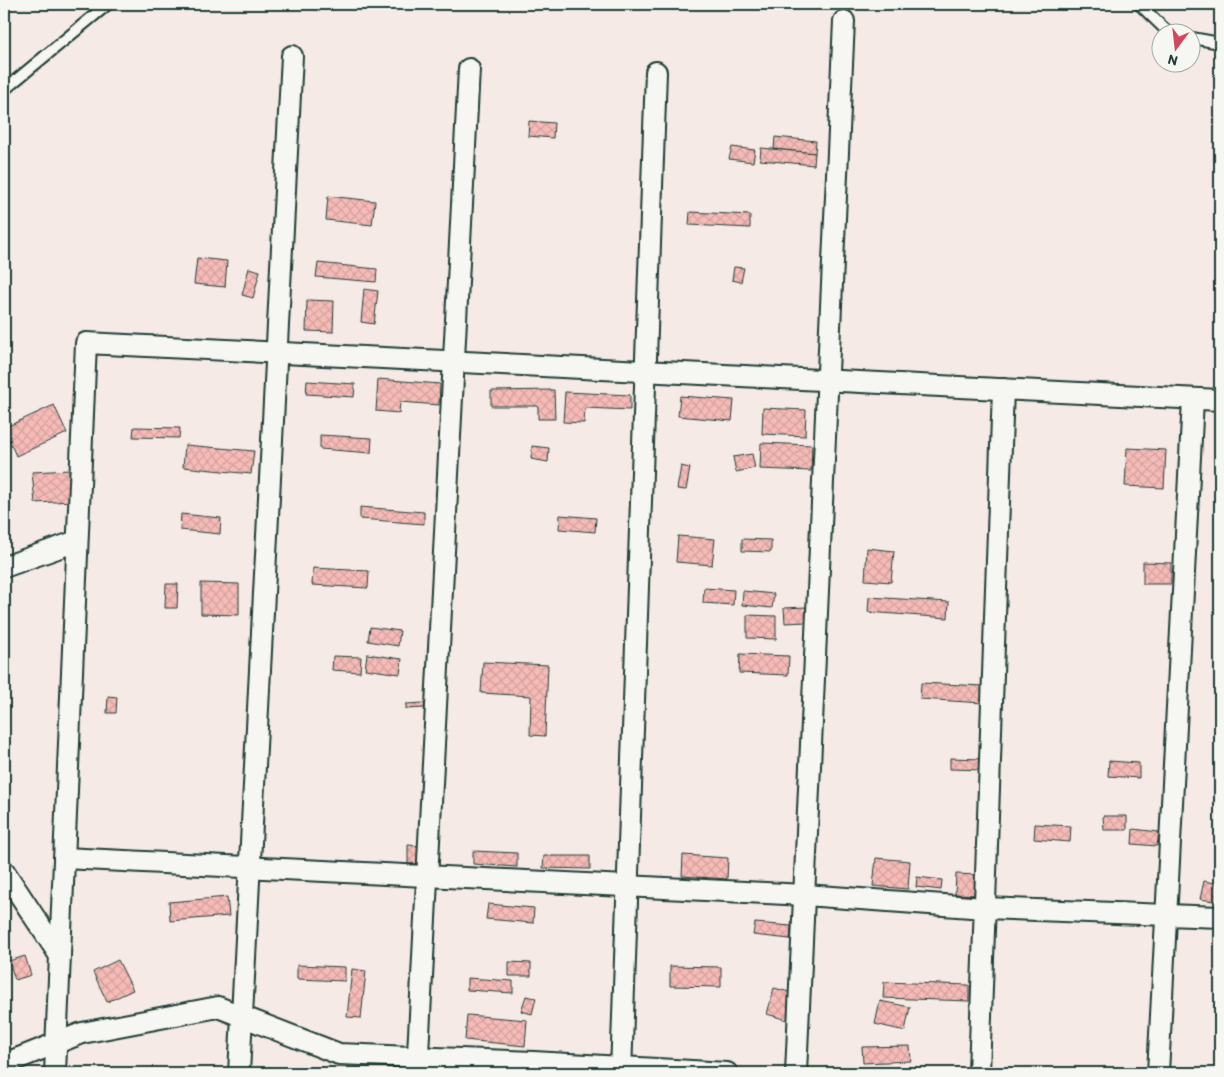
<svg xmlns="http://www.w3.org/2000/svg" width="1224" height="1077" font-family="Itim,sans-serif">
  <style>
    .building { fill: url(#building-cross-hatch); stroke: #1f3d34 }
    .lines { fill: none; stroke-linecap: round; stroke-linejoin: round }
    .service-casing { stroke: #1f3d34; stroke-width: 14 }
    .minor-casing { stroke: #1f3d34; stroke-width: 24 }
    .service { stroke: #f6f6f2; stroke-width: 10 }
    .minor { stroke: #f6f6f2; stroke-width: 20 }
  </style>
  <defs>
    <pattern id="building-cross-hatch" width="8" height="8" patternUnits="userSpaceOnUse" patternTransform="scale(1.25)"><rect width="8" height="8" fill="#f7bbb7"/><path d="M0 0l8 8M0 8l8-8" fill="none" stroke="#d3a29e"/></pattern>
  </defs>
  <rect width="100%" height="100%" fill="#f6eae6"/>
  <filter id="ink" filterUnits="userSpaceOnUse"><feTurbulence type="fractalNoise" baseFrequency=".02" numOctaves="2"/><feDisplacementMap in="SourceGraphic" scale="10" xChannelSelector="R" yChannelSelector="G"/><feConvolveMatrix kernelMatrix="1 2 1 2 8 2 1 2 1" color-interpolation-filters="sRGB"/></filter>
  <g filter="url(#ink)">
    <!-- building -->
    <g class="building">
      <polygon points="529,121 554,123 553,138 528,136"/>
      <polygon points="775,137 816,141 815,153 774,149"/>
      <polygon points="732,147 755,150 753,162 729,159"/>
      <polygon points="761,148 815,153 814,165 760,160"/>
      <polygon points="328,196 375,201 372,225 326,220"/>
      <polygon points="690,212 750,215 750,228 689,225"/>
      <polygon points="197,258 227,261 225,287 194,284"/>
      <polygon points="318,263 377,269 376,282 316,277"/>
      <polygon points="734,267 744,268 741,282 732,280"/>
      <polygon points="249,268 260,271 253,298 242,295"/>
      <polygon points="364,289 378,291 374,324 361,322"/>
      <polygon points="307,300 334,301 333,332 306,331"/>
      <polygon points="378,379 440,384 439,405 400,402 399,413 376,411"/>
      <polygon points="307,381 355,384 354,397 306,394"/>
      <polygon points="554,390 555,419 538,419 538,406 491,406 491,391"/>
      <polygon points="565,392 630,395 630,410 585,408 584,423 563,422"/>
      <polygon points="680,396 734,400 732,421 678,416"/>
      <polygon points="54,405 67,433 16,456 4,428"/>
      <polygon points="763,408 806,410 805,436 762,434"/>
      <polygon points="134,427 180,428 179,438 133,437"/>
      <polygon points="320,435 372,438 371,453 320,449"/>
      <polygon points="761,443 812,445 811,471 760,469"/>
      <polygon points="185,445 254,451 251,474 183,467"/>
      <polygon points="532,446 549,448 548,462 531,459"/>
      <polygon points="1127,448 1166,450 1164,488 1125,486"/>
      <polygon points="752,454 755,468 736,472 733,457"/>
      <polygon points="681,466 690,468 686,490 677,489"/>
      <polygon points="70,470 73,501 35,503 32,472"/>
      <polygon points="360,507 424,512 424,524 360,519"/>
      <polygon points="181,514 221,518 220,534 180,530"/>
      <polygon points="560,515 596,518 595,532 559,529"/>
      <polygon points="678,536 715,539 712,565 676,562"/>
      <polygon points="742,539 771,540 771,552 742,551"/>
      <polygon points="867,548 894,551 891,582 865,580"/>
      <polygon points="1143,562 1171,563 1171,584 1143,584"/>
      <polygon points="313,568 369,571 368,588 312,585"/>
      <polygon points="201,583 239,584 239,615 201,614"/>
      <polygon points="166,584 178,584 177,608 165,608"/>
      <polygon points="704,588 734,590 733,605 703,603"/>
      <polygon points="743,591 774,594 772,608 742,605"/>
      <polygon points="869,597 949,602 948,618 868,612"/>
      <polygon points="806,607 807,622 785,623 784,608"/>
      <polygon points="747,615 776,616 776,639 747,638"/>
      <polygon points="370,627 400,631 398,646 368,641"/>
      <polygon points="367,654 402,659 400,674 365,669"/>
      <polygon points="740,654 789,656 788,675 739,673"/>
      <polygon points="333,656 361,657 360,672 332,670"/>
      <polygon points="483,662 548,665 545,736 530,735 531,696 481,693"/>
      <polygon points="921,683 984,686 983,703 920,699"/>
      <polygon points="108,696 117,697 116,713 107,713"/>
      <polygon points="424,703 425,708 406,709 406,704"/>
      <polygon points="950,758 984,759 984,770 950,769"/>
      <polygon points="1109,761 1139,763 1139,778 1108,776"/>
      <polygon points="1103,816 1127,816 1127,830 1104,830"/>
      <polygon points="1035,824 1071,826 1070,842 1034,839"/>
      <polygon points="1133,829 1159,832 1157,846 1132,844"/>
      <polygon points="408,845 420,846 419,864 408,864"/>
      <polygon points="473,851 517,853 517,867 473,864"/>
      <polygon points="683,855 728,858 727,879 682,876"/>
      <polygon points="544,856 590,856 590,869 543,868"/>
      <polygon points="876,858 910,861 908,889 873,886"/>
      <polygon points="956,874 979,875 978,895 955,894"/>
      <polygon points="917,877 942,880 941,890 916,887"/>
      <polygon points="1204,881 1220,884 1220,902 1200,899"/>
      <polygon points="227,897 229,916 170,921 169,902"/>
      <polygon points="488,904 534,908 533,923 486,919"/>
      <polygon points="755,923 791,926 790,939 753,935"/>
      <polygon points="25,956 31,975 15,980 9,961"/>
      <polygon points="118,960 133,990 107,1002 93,972"/>
      <polygon points="509,962 531,963 531,976 509,976"/>
      <polygon points="297,965 345,967 345,981 297,979"/>
      <polygon points="670,966 721,967 721,987 670,986"/>
      <polygon points="352,969 366,971 361,1018 347,1017"/>
      <polygon points="467,978 513,981 513,993 467,990"/>
      <polygon points="884,982 969,985 969,1001 883,998"/>
      <polygon points="774,988 797,994 790,1021 767,1014"/>
      <polygon points="526,996 536,998 532,1014 521,1011"/>
      <polygon points="880,1001 910,1007 905,1031 875,1024"/>
      <polygon points="467,1015 527,1020 525,1046 465,1040"/>
      <polygon points="910,1046 911,1061 863,1063 862,1047"/>
    </g>
    <g class="lines">
      <!-- service casing -->
      <g class="service-casing">
        <g id="service">
          <polyline points="1139,4 1168,32"/>
          <polyline points="1192,38 1220,43"/>
          <polyline points="4,90 108,4"/>
        </g>
      </g>
      <!-- minor casing -->
      <g class="minor-casing">
        <g id="minor">
          <polyline points="4,567 77,541"/>
          <polyline points="64,858 805,895 985,908 1220,917"/>
          <polyline points="4,871 60,956"/>
          <polyline points="4,1064 82,1033 218,1007 339,1054 534,1062 727,1073"/>
          <polyline points="55,1073 86,343 1220,400"/>
          <polyline points="239,1073 292,56"/>
          <polyline points="417,1073 469,69"/>
          <polyline points="621,1073 656,72"/>
          <polyline points="796,1073 844,21"/>
          <polyline points="979,1073 1003,389"/>
          <polyline points="1158,1073 1193,399"/>
        </g>
      </g>
      <!-- service -->
      <use href="#service" class="service"/>
      <!-- minor -->
      <use href="#minor" class="minor"/>
    </g>
  </g>
  <!-- margin -->
  <rect width="1224" height="1077" fill="none" stroke="#f6f6f2" stroke-width="20"/>
  <rect x="10" y="10" width="1204" height="1057" fill="none" stroke="#1f3d34" stroke-width="2" filter="url(#ink)"/>
  <!-- north arrow -->
  <g transform="translate(1176 48) rotate(195)"><circle r="24" fill="#f6f6f2" stroke="#a0aca6"/>
  <path d="M0-4L9 19L0 12L-9 19Z" fill="#d1495b"/>
  <text y="-8" font-size="14" font-weight="bold" text-anchor="middle" fill="#1f3d34">N</text>
  </g>
</svg>
